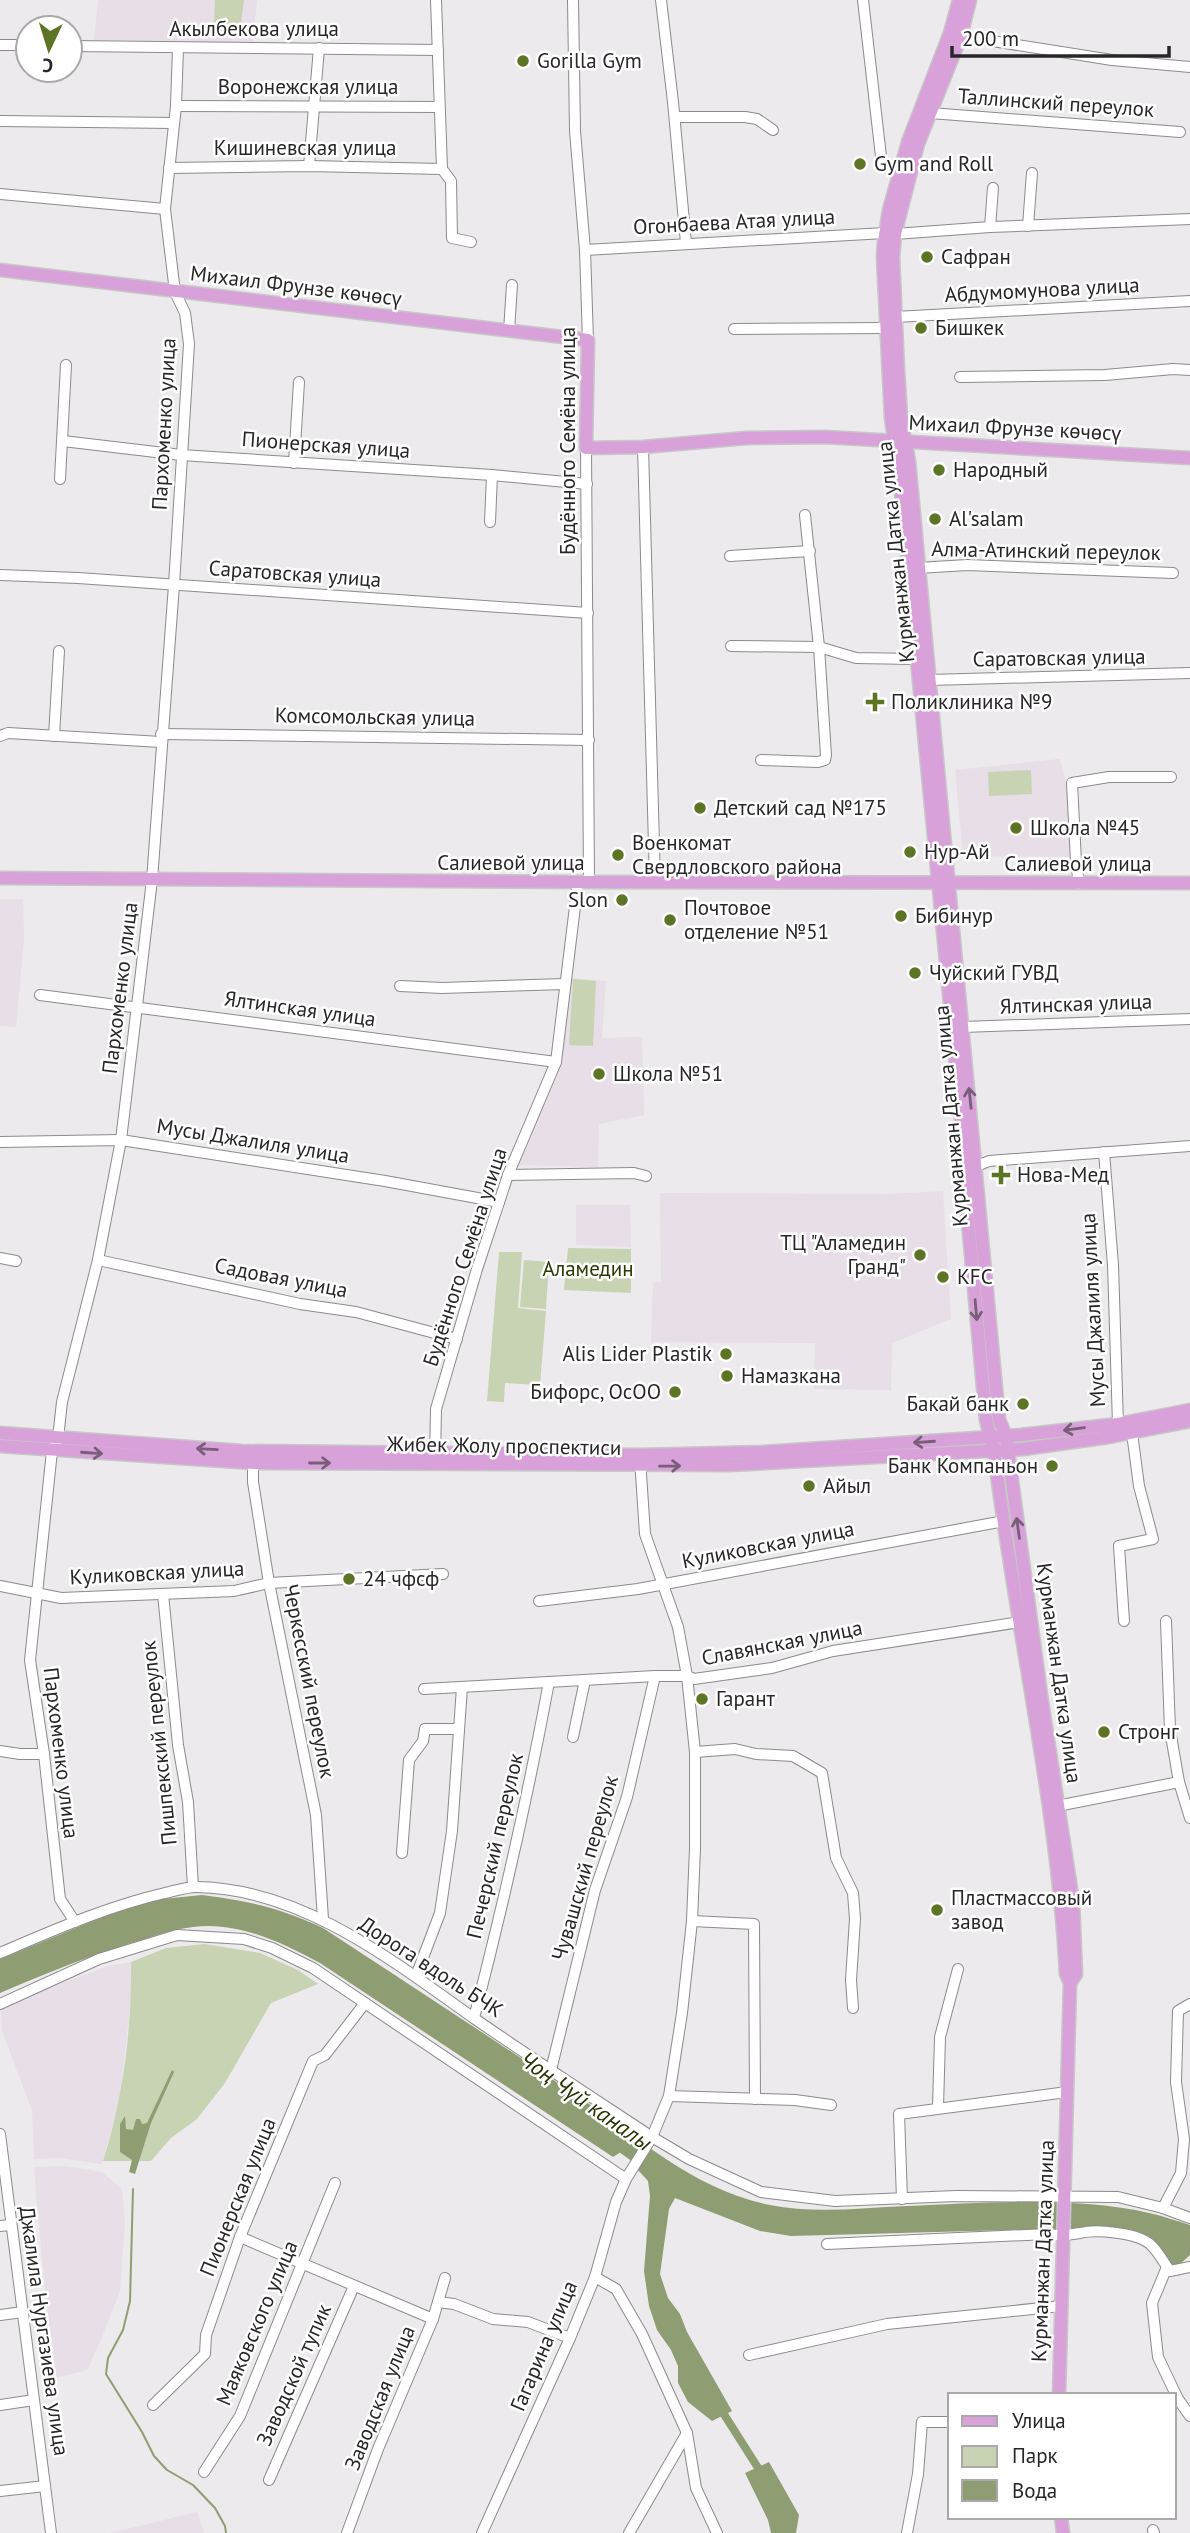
<svg xmlns="http://www.w3.org/2000/svg" width="1190" height="2533" font-family="'PT Sans',sans-serif">
  <style>
    .built { fill: #e7dee7 }
    .green { fill: #c8d3b4 }
    .water { fill: #8f9e72 }
    .lines { fill: none; stroke-linecap: round; stroke-linejoin: round }
    .stream { stroke: #8f9e72; stroke-width: 2 }
    .canal { stroke: #8f9e72; stroke-width: 8 }
    .minor-casing { stroke: #8d8a8d; stroke-width: 12 }
    .major-casing { stroke: #c7c7c7; stroke-width: 15 }
    .minor { stroke: #fff; stroke-width: 10 }
    .major { stroke: #d9a1da; stroke-width: 12 }
    .oneway { stroke: #785e78 }
    .poi-dot { fill: #5e7425; stroke: #fff; stroke-width: 2.5 }
    .labels { text-anchor: middle; stroke-width: 5; stroke-linejoin: round; paint-order: stroke }
    .street-label { font-size: 21px; fill: #282728; stroke: #fff }
    .poi-label { font-size: 21px; fill: #282728; stroke: #fff; text-anchor: start }
    .park-label { font-size: 21px; fill: #2b3802; stroke: #fff }
    .water-label { font-size: 23px; font-style: italic; fill: #283500; stroke: #fff }
  </style>
  <rect width="100%" height="100%" fill="#eceaec"/>
  <!-- built -->
  <g class="built">
    <polygon points="98,0 257,0 253,42 94,40"/>
    <polygon points="1060,759 1070,801 1071,857 963,856 955,770"/>
    <polygon points="0,899 23,899 24,939 16,1027 0,1026"/>
    <polygon points="570,978 606,981 602,1038 642,1037 644,1115 599,1124 598,1167 518,1165 547,1087 562,1060"/>
    <polygon points="943,1191 951,1319 892,1343 891,1390 814,1389 815,1343 651,1342 653,1283 661,1282 660,1193 890,1194"/>
    <polygon points="576,1205 630,1205 631,1247 576,1245"/>
    <polygon points="131,1962 132,1994 119,2101 102,2164 59,2158 34,2159 32,2110 2,2031 1,2009 46,1989 108,1966"/>
    <polygon points="64,2166 102,2172 122,2189 125,2222 120,2291 100,2342 87,2370 56,2378 43,2271 34,2167"/>
    <polygon points="197,2512 204,2533 110,2533 156,2522"/>
  </g>
  <!-- green -->
  <g class="green">
    <path d="M215,0H244L240,30C231,35 220,34 214,25Z"/>
    <polygon points="1031,770 1032,794 989,796 988,772"/>
    <polygon points="573,979 596,981 593,1046 569,1045"/>
    <polygon points="568,1248 631,1249 631,1293 564,1290"/>
    <polygon points="499,1252 522,1252 518,1308 546,1311 540,1385 505,1383 504,1402 487,1401"/>
    <polygon points="524,1260 549,1262 546,1309 520,1307"/>
    <path d="M205,1944L260,1953L298,1970L318,1984L271,2003L225,2083L197,2119L171,2138L151,2161H103C123,2098 132,2029 131,1962L166,1948Z"/>
  </g>
  <!-- water -->
  <g class="water">
    <path d="M202,1895C249,1901 280,1908 323,1928C409,1984 494,2040 579,2097C640,2139 695,2190 770,2205C814,2214 862,2208 907,2206C982,2203 1077,2196 1149,2213C1163,2216 1177,2221 1190,2225V2255L1178,2266H1173L1156,2244L1087,2228L791,2236L760,2231L675,2198L669,2209L660,2274L668,2298L680,2314L687,2332L732,2411L712,2421L688,2402L678,2383V2366L671,2350L657,2330L649,2306L644,2271L650,2196L648,2181L637,2169L643,2161L624,2150L613,2157L320,1963C285,1944 250,1927 209,1926C185,1926 163,1933 141,1940C93,1954 47,1973 0,1993V1959L105,1916L153,1900Z"/>
    <polygon points="172,2070 174,2072 151,2123 135,2174 129,2172 132,2160 120,2152 120,2124 125,2116 126,2129 133,2130 136,2119 140,2119 142,2124 147,2123"/>
    <polygon points="769,2462 799,2515 796,2533 771,2533 768,2520 745,2473"/>
  </g>
  <g class="lines">
    <!-- stream -->
    <polyline class="stream" points="133,2189 130,2301 123,2330 108,2358 106,2374 142,2432 154,2456 167,2470 193,2485 215,2508 225,2526 226,2533"/>
    <!-- canal -->
    <g class="canal">
      <polyline points="616,2145 640,2162"/>
      <polyline points="720,2408 762,2474"/>
    </g>
    <!-- minor casing -->
    <g class="minor-casing">
      <g id="minor">
        <polyline points="436,0 442,169"/>
        <polyline points="573,0 575,131 585,250 588,340"/>
        <polyline points="661,0 673,102 686,243"/>
        <polyline points="863,0 882,165"/>
        <polyline points="961,36 1112,60 1190,67"/>
        <polyline points="0,45 28,45"/>
        <polyline points="70,46 438,50"/>
        <polyline points="176,106 439,107"/>
        <polyline points="930,113 1180,132"/>
        <polyline points="675,117 745,117 757,119 773,130"/>
        <polyline points="0,121 174,123"/>
        <polyline points="309,166 319,48"/>
        <polyline points="169,168 309,166 442,169"/>
        <polyline points="442,169 451,181 452,238 471,242"/>
        <polyline points="0,194 165,209"/>
        <polyline points="1028,226 1032,173"/>
        <polyline points="990,227 993,188"/>
        <polyline points="895,234 990,227 1190,219"/>
        <polyline points="585,250 885,233"/>
        <polyline points="895,317 1190,301"/>
        <polyline points="734,329 886,328"/>
        <polyline points="509,331 512,285"/>
        <polyline points="960,377 1105,375 1173,369 1190,370"/>
        <polyline points="63,441 181,455 492,475 587,484"/>
        <polyline points="643,447 655,882"/>
        <polyline points="586,448 589,882"/>
        <polyline points="294,463 299,382"/>
        <polyline points="60,479 66,365"/>
        <polyline points="490,522 492,475"/>
        <polyline points="730,556 810,551"/>
        <polyline points="918,568 967,565 1173,573"/>
        <polyline points="0,575 78,578 588,613"/>
        <polyline points="731,646 819,647 856,658 916,659"/>
        <polyline points="929,680 1190,673"/>
        <polyline points="161,734 589,740"/>
        <polyline points="0,736 8,733 161,742"/>
        <polyline points="54,736 59,651"/>
        <polyline points="761,760 818,762 825,760 826,755 819,647 805,515"/>
        <polyline points="1079,884 1076,862 1072,783 1109,777 1171,777"/>
        <polyline points="400,986 442,988 565,984"/>
        <polyline points="40,995 556,1062"/>
        <polyline points="963,1027 1190,1019"/>
        <polyline points="0,1142 121,1140 385,1181 499,1202"/>
        <polyline points="1104,1152 1113,1265 1118,1424"/>
        <polyline points="977,1166 989,1161 1190,1146"/>
        <polyline points="508,1175 634,1173 646,1176"/>
        <polyline points="0,1258 16,1261"/>
        <polyline points="98,1260 300,1304 356,1312 457,1339"/>
        <polyline points="253,1459 253,1482 269,1583 316,1815 323,1919"/>
        <polyline points="435,1460 436,1409 477,1269 508,1175 556,1062 578,882"/>
        <polyline points="0,1586 61,1598 234,1591 269,1583 443,1574"/>
        <polyline points="163,1594 178,1745 188,1802 193,1887"/>
        <polyline points="539,1601 638,1589 1004,1521"/>
        <polyline points="1124,1621 1119,1546 1153,1539 1139,1486 1132,1433"/>
        <polyline points="1166,1621 1170,1730 1179,1782 1190,1818"/>
        <polyline points="424,1689 655,1676 687,1676 694,1679 772,1668 833,1651 1020,1622"/>
        <polyline points="573,1737 585,1680"/>
        <polyline points="0,1751 20,1754 44,1754"/>
        <polyline points="695,1752 735,1749 756,1754 793,1756 822,1773 836,1858 853,1893 855,1919 851,1980 853,2008"/>
        <polyline points="1052,1807 1179,1782"/>
        <polyline points="402,1853 409,1760 423,1741 425,1729 459,1729"/>
        <polyline points="692,1921 754,1924 755,2099"/>
        <polyline points="75,1922 60,1899 44,1754 30,1660 52,1451 58,1438 62,1402 98,1260 121,1140 152,880 174,585 189,344 185,313 175,292 165,209 176,106 178,48"/>
        <path d="M0,1953C54,1930 108,1906 165,1893C175,1891 186,1887 196,1887C301,1888 393,1961 475,2019C533,2059 593,2098 652,2137L689,2159L761,2192L835,2201L956,2196L1118,2197L1163,2208L1190,2218"/>
        <polyline points="416,1976 440,1913 452,1831 462,1687"/>
        <polyline points="0,2004 99,1959 177,1935 244,1939 272,1948 313,1968 626,2179"/>
        <path d="M474,2018C503,1906 528,1795 549,1682"/>
        <polyline points="551,2070 595,1890 627,1797 655,1676"/>
        <polyline points="669,2096 795,2100 831,2105"/>
        <polyline points="938,2107 940,2037 958,1969"/>
        <polyline points="0,2134 51,2533"/>
        <polyline points="902,2199 899,2114 1067,2092"/>
        <polyline points="1163,2208 1181,2173 1184,2139 1176,2082 1178,2011 1190,2004"/>
        <polyline points="0,2226 10,2225"/>
        <polyline points="240,2237 433,2319"/>
        <path d="M827,2244L1048,2234C1059,2236 1069,2235 1080,2233C1097,2229 1137,2233 1150,2244C1158,2251 1164,2263 1170,2271L1190,2267"/>
        <polyline points="1167,2267 1152,2303 1158,2357 1178,2399 1190,2416"/>
        <polyline points="595,2277 616,2289 642,2334 687,2433 696,2488 717,2533"/>
        <polyline points="438,2302 454,2304 493,2319 528,2322 570,2338"/>
        <polyline points="0,2315 23,2312"/>
        <polyline points="749,2355 887,2324 1061,2306"/>
        <polyline points="0,2405 34,2400"/>
        <polyline points="153,2405 205,2354 206,2335 240,2237 313,2061 325,2055 365,2003"/>
        <polyline points="204,2472 240,2416 335,2183"/>
        <polyline points="269,2480 354,2286"/>
        <polyline points="0,2491 45,2486"/>
        <polyline points="1153,2530 1154,2533"/>
        <polyline points="347,2533 378,2449 433,2319 445,2278"/>
        <polyline points="482,2533 570,2338 595,2277 616,2202 626,2179 652,2137 669,2096 682,2013 692,1921 695,1848 695,1752 687,1676 678,1627 645,1534 640,1459"/>
        <polyline points="629,2533 687,2433"/>
        <polyline points="907,2533 918,2474 922,2422 950,2422"/>
      </g>
    </g>
    <!-- major casing -->
    <g class="major-casing">
      <g id="major">
        <path d="M959,0L950,33L908,142L889,210L884,242L883,257L891,418L898,462L966,1171L965,1189L986,1420L994,1451C1015,1626 1057,1799 1066,1974L1070,1983L1059,2395"/>
        <polyline points="970,0 961,36 918,144 895,234 893,257 898,370 901,418 909,461 999,1420 1006,1436 1041,1695 1073,1902 1076,1974 1070,1983"/>
        <polyline points="0,270 588,340 586,448 643,447 746,438 825,437 1190,458"/>
        <polyline points="0,878 578,882 1190,883"/>
        <polyline points="0,1433 242,1451 640,1455 763,1452 1021,1435 1118,1424 1190,1410"/>
        <polyline points="0,1446 253,1463 730,1465 1023,1449 1109,1437 1190,1421"/>
        <polyline points="1061,2517 1063,2533"/>
      </g>
    </g>
    <!-- minor -->
    <use href="#minor" class="minor"/>
    <!-- major -->
    <use href="#major" class="major"/>
  </g>
  <!-- one-way arrows -->
  <defs><path id="oneway-shaft" d="M-6 0H5M1.5-3L5.5 0L1.5 3" fill="none" stroke-width="1.6" stroke-linecap="round" stroke-linejoin="round" transform="scale(1.75)"/></defs>
  <g class="oneway">
    <use href="#oneway-shaft" transform="translate(970 1098) rotate(-96)"/>
    <use href="#oneway-shaft" transform="translate(976 1310) rotate(85)"/>
    <use href="#oneway-shaft" transform="translate(1074 1429) rotate(173)"/>
    <use href="#oneway-shaft" transform="translate(924 1442) rotate(176)"/>
    <use href="#oneway-shaft" transform="translate(207 1449) rotate(-177)"/>
    <use href="#oneway-shaft" transform="translate(92 1453) rotate(4)"/>
    <use href="#oneway-shaft" transform="translate(320 1463)"/>
    <use href="#oneway-shaft" transform="translate(670 1466) rotate(-1)"/>
    <use href="#oneway-shaft" transform="translate(1018 1528) rotate(-98)"/>
  </g>
  <!-- markers -->
  <g class="poi-dot">
    <circle cx="523" cy="61" r="7"/>
    <circle cx="860" cy="164" r="7"/>
    <circle cx="927" cy="257" r="7"/>
    <circle cx="921" cy="328" r="7"/>
    <circle cx="939" cy="470" r="7"/>
    <circle cx="935" cy="519" r="7"/>
    <path d="M871.5 691.5h7v7h7v7h-7v7h-7v-7h-7v-7h7z"/>
    <circle cx="700" cy="808" r="7"/>
    <circle cx="1016" cy="828" r="7"/>
    <circle cx="910" cy="852" r="7"/>
    <circle cx="618" cy="855" r="7"/>
    <circle cx="622" cy="900" r="7"/>
    <circle cx="901" cy="916" r="7"/>
    <circle cx="670" cy="920" r="7"/>
    <circle cx="915" cy="973" r="7"/>
    <circle cx="599" cy="1074" r="7"/>
    <path d="M997.5 1164.5h7v7h7v7h-7v7h-7v-7h-7v-7h7z"/>
    <circle cx="920" cy="1255" r="7"/>
    <circle cx="943" cy="1277" r="7"/>
    <circle cx="726" cy="1354" r="7"/>
    <circle cx="727" cy="1376" r="7"/>
    <circle cx="675" cy="1392" r="7"/>
    <circle cx="1023" cy="1404" r="7"/>
    <circle cx="1052" cy="1466" r="7"/>
    <circle cx="809" cy="1486" r="7"/>
    <circle cx="349" cy="1579" r="7"/>
    <circle cx="702" cy="1699" r="7"/>
    <circle cx="1104" cy="1732" r="7"/>
    <circle cx="937" cy="1910" r="7"/>
  </g>
  <g class="labels">
    <!-- street labels -->
    <g class="street-label">
      <text x="254" y="36">Акылбекова улица</text>
      <text x="308" y="94">Воронежская улица</text>
      <text transform="translate(1056 103) rotate(4)" y="7">Таллинский переулок</text>
      <text x="305" y="155">Кишиневская улица</text>
      <text transform="translate(734 222) rotate(-3)" y="7">Огонбаева Атая улица</text>
      <text transform="translate(296 286) rotate(7)" y="7">Михаил Фрунзе көчөсү</text>
      <text transform="translate(1042 290) rotate(-3)" y="7">Абдумомунова улица</text>
      <text transform="translate(164 424) rotate(-87)" y="7">Пархоменко улица</text>
      <text transform="translate(1015 428) rotate(3)" y="7">Михаил Фрунзе көчөсү</text>
      <text transform="translate(568 441) rotate(-90)" y="7">Будённого Семёна улица</text>
      <text transform="translate(326 445) rotate(4)" y="7">Пионерская улица</text>
      <text transform="translate(1046 551) rotate(1)" y="7">Алма-Атинский переулок</text>
      <text transform="translate(896 552) rotate(-96)" y="7">Курманжан Датка улица</text>
      <text transform="translate(295 574) rotate(4)" y="7">Саратовская улица</text>
      <text transform="translate(1059 658) rotate(-1)" y="7">Саратовская улица</text>
      <text transform="translate(375 717) rotate(1)" y="7">Комсомольская улица</text>
      <text x="511" y="870">Салиевой улица</text>
      <text x="1078" y="871">Салиевой улица</text>
      <text transform="translate(120 988) rotate(-83)" y="7">Пархоменко улица</text>
      <text transform="translate(1076 1004) rotate(-2)" y="7">Ялтинская улица</text>
      <text transform="translate(300 1009) rotate(8)" y="7">Ялтинская улица</text>
      <text transform="translate(951 1116) rotate(-95)" y="7">Курманжан Датка улица</text>
      <text transform="translate(253 1141) rotate(9)" y="7">Мусы Джалиля улица</text>
      <text transform="translate(465 1257) rotate(-72)" y="7">Будённого Семёна улица</text>
      <text transform="translate(281 1278) rotate(11)" y="7">Садовая улица</text>
      <text transform="translate(1093 1310) rotate(-93)" y="7">Мусы Джалиля улица</text>
      <text transform="translate(504 1446) rotate(1)" y="7">Жибек Жолу проспектиси</text>
      <text transform="translate(768 1545) rotate(-11)" y="7">Куликовская улица</text>
      <text transform="translate(157 1573) rotate(-3)" y="7">Куликовская улица</text>
      <text transform="translate(782 1643) rotate(-11)" y="7">Славянская улица</text>
      <text transform="translate(1059 1673) rotate(82)" y="7">Курманжан Датка улица</text>
      <text transform="translate(309 1681) rotate(79)" y="7">Черкесский переулок</text>
      <text transform="translate(159 1743) rotate(-96)" y="7">Пишпекский переулок</text>
      <text transform="translate(61 1753) rotate(83)" y="7">Пархоменко улица</text>
      <text transform="translate(495 1846) rotate(-77)" y="7">Печерский переулок</text>
      <text transform="translate(585 1868) rotate(-74)" y="7">Чувашский переулок</text>
      <text transform="translate(431 1967) rotate(33)" y="7">Дорога вдоль БЧК</text>
      <text transform="translate(238 2197) rotate(-68)" y="7">Пионерская улица</text>
      <text transform="translate(1043 2251) rotate(-88)" y="7">Курманжан Датка улица</text>
      <text transform="translate(257 2323) rotate(-67)" y="7">Маяковского улица</text>
      <text transform="translate(44 2331) rotate(82)" y="7">Джалила Нургазиева улица</text>
      <text transform="translate(544 2346) rotate(-67)" y="7">Гагарина улица</text>
      <text transform="translate(294 2375) rotate(-66)" y="7">Заводской тупик</text>
      <text transform="translate(380 2398) rotate(-68)" y="7">Заводская улица</text>
    </g>
    <!-- poi labels -->
    <g class="poi-label">
      <text x="537" y="68">Gorilla Gym</text>
      <text x="874" y="171">Gym and Roll</text>
      <text x="941" y="264">Сафран</text>
      <text x="935" y="335">Бишкек</text>
      <text x="953" y="477">Народный</text>
      <text x="949" y="526">Al'salam</text>
      <text x="891" y="709">Поликлиника №9</text>
      <text x="714" y="815">Детский сад №175</text>
      <text x="1030" y="835">Школа №45</text>
      <text x="632" y="850">Военкомат<tspan x="632" dy="24">Свердловского района</tspan></text>
      <text x="924" y="859">Нур-Ай</text>
      <text x="608" y="907" text-anchor="end">Slon</text>
      <text x="684" y="915">Почтовое<tspan x="684" dy="24">отделение №51</tspan></text>
      <text x="915" y="923">Бибинур</text>
      <text x="929" y="980">Чуйский ГУВД</text>
      <text x="613" y="1081">Школа №51</text>
      <text x="1017" y="1182">Нова-Мед</text>
      <text x="906" y="1250" text-anchor="end">ТЦ "Аламедин<tspan x="906" dy="24">Гранд"</tspan></text>
      <text x="957" y="1284">KFC</text>
      <text x="712" y="1361" text-anchor="end">Alis Lider Plastik</text>
      <text x="741" y="1383">Намазкана</text>
      <text x="661" y="1399" text-anchor="end">Бифорс, ОсОО</text>
      <text x="1009" y="1411" text-anchor="end">Бакай банк</text>
      <text x="1038" y="1473" text-anchor="end">Банк Компаньон</text>
      <text x="823" y="1493">Айыл</text>
      <text x="363" y="1586">24 чфсф</text>
      <text x="716" y="1706">Гарант</text>
      <text x="1118" y="1739">Стронг</text>
      <text x="951" y="1905">Пластмассовый<tspan x="951" dy="24">завод</tspan></text>
    </g>
    <!-- park labels -->
    <g class="park-label">
      <text x="588" y="1276">Аламедин</text>
    </g>
    <!-- water labels -->
    <g class="water-label">
      <text transform="translate(586 2101) rotate(35)" y="8">Чоң Чүй каналы</text>
    </g>
  </g>
  <!-- legend -->
  <rect x="948" y="2393" width="228" height="126" fill="#ffffff" stroke="#a9a9a9" stroke-width="2"/>
  <rect x="962" y="2416" width="35" height="10" fill="#d9a1da" stroke="#a9a9a9" stroke-width="2"/>
  <text x="1012" y="2428" font-size="21" fill="#282728">Улица</text>
  <rect x="962" y="2446" width="35" height="21" fill="#c8d3b4" stroke="#a9a9a9" stroke-width="2"/>
  <text x="1012" y="2463" font-size="21" fill="#282728">Парк</text>
  <rect x="962" y="2480" width="35" height="21" fill="#8f9e72" stroke="#a9a9a9" stroke-width="2"/>
  <text x="1012" y="2498" font-size="21" fill="#282728">Вода</text>
  <!-- north arrow -->
  <g transform="translate(49 49) rotate(184)"><circle r="33" fill="#ffffff" stroke="#a9a9a9" stroke-width="2"/>
  <path d="M0-5L12 26L0 18L-12 26Z" fill="#5e7425"/>
  <text y="-10" font-size="19" font-weight="bold" text-anchor="middle" fill="#282728">С</text>
  </g>
  <!-- scale -->
  <path d="M952 46v10h217v-10" fill="none" stroke="#282728" stroke-width="3.5"/>
  <text x="962" y="46" font-size="21" fill="#282728" stroke="#ffffff" stroke-width="5" paint-order="stroke">200 m</text>
</svg>
